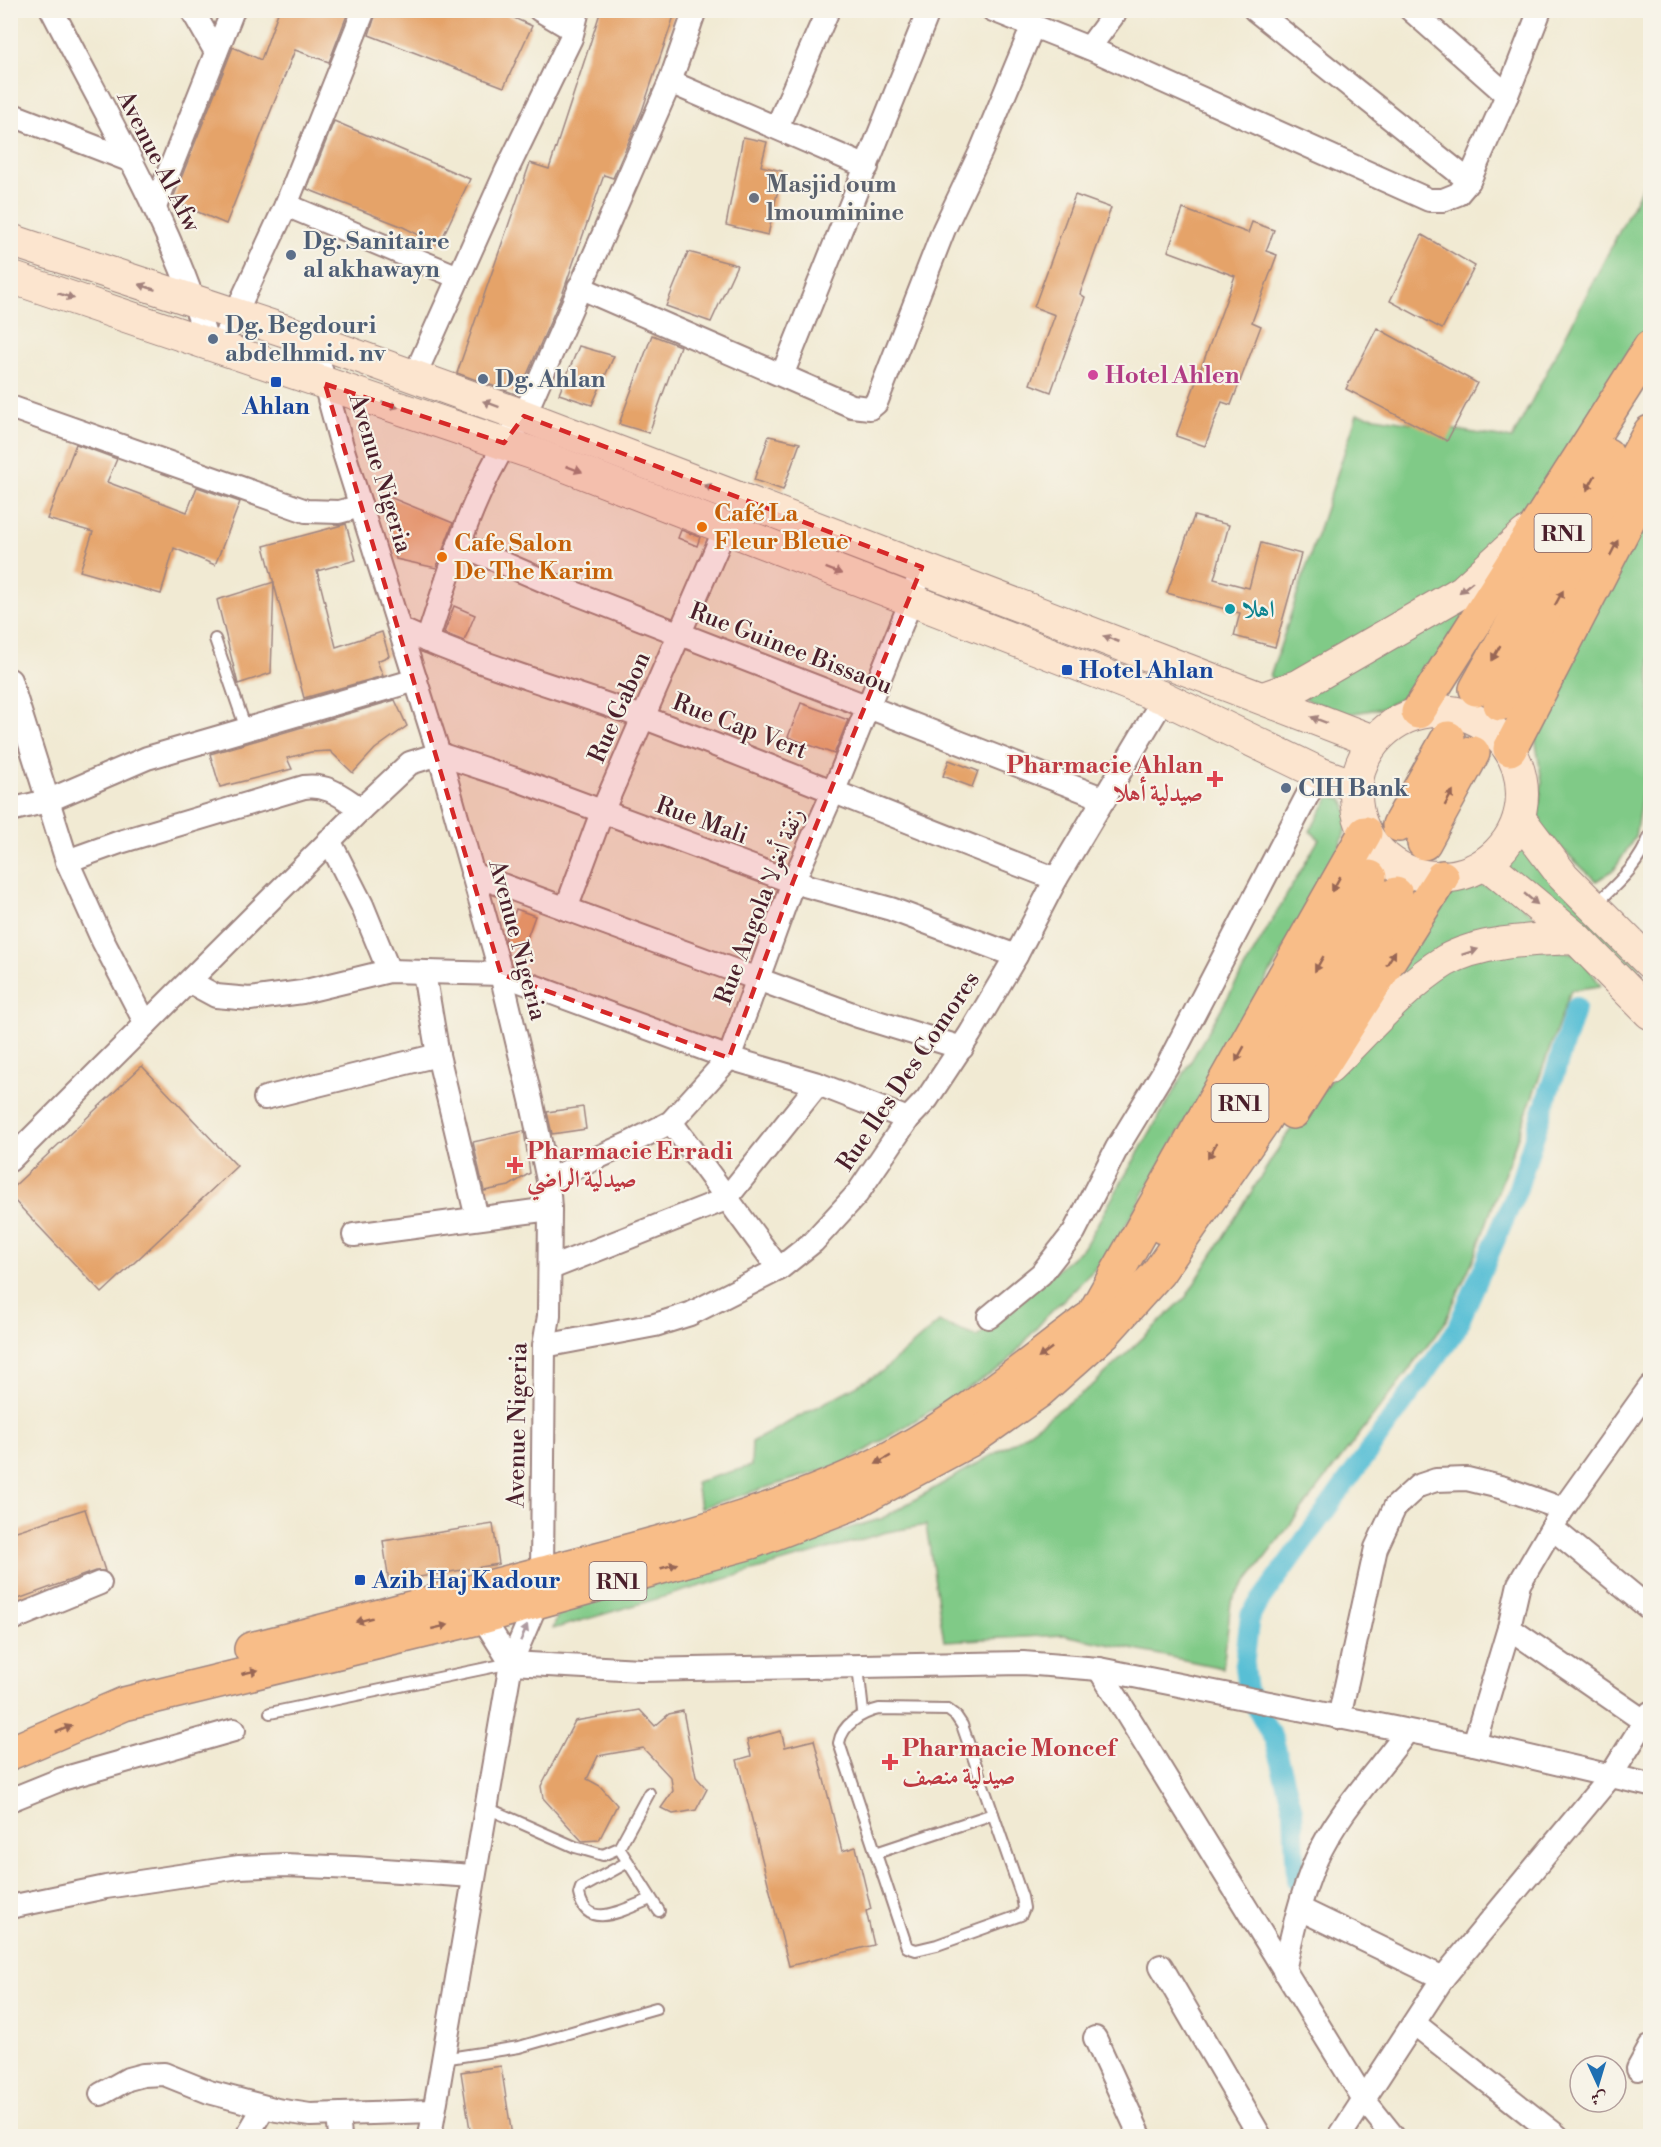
<svg xmlns="http://www.w3.org/2000/svg" width="1661" height="2147" font-family="'Libre Bodoni',Amiri,serif">
  <style>
    .green { fill: #80ca87; stroke: #657459; stroke-width: 1.5 }
    .lines { fill: none; stroke-linecap: round; stroke-linejoin: round }
    .canal { stroke: #58bfd5; stroke-width: 20 }
    .building { fill: #e5a369 }
    .trunk-tunnel { stroke: #d0c1b1; stroke-width: 33; stroke-dasharray: 33 16; stroke-linecap: butt }
    .service-casing { stroke: #9e847f; stroke-width: 14 }
    .minor-casing { stroke: #9e847f; stroke-width: 26 }
    .secondary-casing { stroke: #9e847f; stroke-width: 34 }
    .trunk-casing { stroke: #9e847f; stroke-width: 36 }
    .service { stroke: #fff; stroke-width: 10 }
    .minor { stroke: #fff; stroke-width: 22 }
    .secondary { stroke: #fce5cf; stroke-width: 32 }
    .trunk { stroke: #f8bd88; stroke-width: 33 }
    .oneway { fill: #a3827d }
    .oneway2 { fill: #986655 }
    .oneway3 { fill: #ae9aa0 }
    .marked { fill: #d62828; fill-opacity: 0.2; stroke: #d62828; stroke-width: 4.5; stroke-dasharray: 12 8; stroke-linejoin: round }
    .worship-dot { fill: #6b7280; stroke: #f7f3e8; stroke-width: 2 }
    .service-dot { fill: #5c6f8a; stroke: #f7f3e8; stroke-width: 2 }
    .hotel-dot { fill: #d1479c; stroke: #f7f3e8; stroke-width: 2 }
    .transit-dot { fill: #1a4fb4; stroke: #f7f3e8; stroke-width: 2 }
    .food-dot { fill: #e8710a; stroke: #f7f3e8; stroke-width: 2 }
    .culture-dot { fill: #0f9aa8; stroke: #f7f3e8; stroke-width: 2 }
    .health-dot { fill: #e0444e; stroke: #f7f3e8; stroke-width: 2 }
    .labels { text-anchor: middle; stroke-width: 4.5; stroke-linejoin: round; paint-order: stroke }
    .shield { fill: #f7f3e8; stroke: #7e5f64; stroke-width: 1.5 }
    .shield-label { font-size: 22px; font-weight: bold; fill: #4a1f2b }
    .street-label { font-size: 24px; fill: #4a1f2b; stroke: #f7f3e8 }
    .worship-label { font-size: 24px; font-weight: bold; fill: #5b616d; stroke: #f7f3e8; text-anchor: start }
    .service-label { font-size: 24px; font-weight: bold; fill: #4e5e75; stroke: #f7f3e8; text-anchor: start }
    .hotel-label { font-size: 24px; font-weight: bold; fill: #b23c85; stroke: #f7f3e8; text-anchor: start }
    .transit-label { font-size: 24px; font-weight: bold; fill: #164399; stroke: #f7f3e8; text-anchor: start }
    .food-label { font-size: 24px; font-weight: bold; fill: #c56008; stroke: #f7f3e8; text-anchor: start }
    .culture-label { font-size: 24px; font-weight: bold; fill: #0d838f; stroke: #f7f3e8; text-anchor: start }
    .health-label { font-size: 24px; font-weight: bold; fill: #be3a42; stroke: #f7f3e8; text-anchor: start }
  </style>
  <rect width="100%" height="100%" fill="#f7f3e8"/>
  <filter id="ink" filterUnits="userSpaceOnUse"><feTurbulence type="fractalNoise" baseFrequency=".0167" numOctaves="2"/><feDisplacementMap in="SourceGraphic" scale="12" xChannelSelector="R" yChannelSelector="G"/><feConvolveMatrix kernelMatrix="1 2 1 2 8 2 1 2 1" color-interpolation-filters="sRGB"/></filter>
  <filter id="wash" filterUnits="userSpaceOnUse"><feTurbulence type="fractalNoise" baseFrequency=".008" numOctaves="4" result="noise"/><feDisplacementMap in="SourceGraphic" scale="24" xChannelSelector="R" yChannelSelector="G"/><feGaussianBlur stdDeviation="1.35" result="paint"/><feColorMatrix in="noise" values="0 0 0 0 0 0 0 0 0 0 0 0 0 0 0 0 0 1.4 0 .05"/><feComposite in="paint" operator="in"/></filter>
  <g filter="url(#wash)">
    <rect width="100%" height="100%" fill="#f1ead3"/>
    <!-- green -->
    <g class="green">
      <polygon points="1650,172 1650,326 1589,433 1428,682 1384,708 1348,714 1310,701 1270,677 1357,414 1512,439"/>
      <polygon points="1650,500 1650,743 1635,837 1614,870 1596,881 1537,825 1542,782 1534,730"/>
      <polygon points="1330,796 1343,799 1350,820 1332,865 1108,1256 1046,1317 1005,1365 846,1463 700,1508 696,1482 751,1466 752,1442 880,1373 939,1322 977,1337 1084,1247 1319,839 1310,831"/>
      <polygon points="1522,846 1639,965 1638,974 1629,973 1504,864"/>
      <polygon points="1477,884 1506,892 1543,924 1462,937 1339,1046 1449,891"/>
      <polygon points="1512,944 1579,954 1601,986 1571,990 1475,1255 1444,1324 1231,1602 1223,1668 1064,1635 944,1641 926,1525 887,1532 553,1629 559,1611 881,1519 1013,1443 1093,1385 1186,1297 1288,1133 1372,1029 1452,962"/>
    </g>
    <g class="lines">
      <!-- canal -->
      <polyline class="canal" points="1296,1880 1293,1810 1274,1740 1247,1690 1244,1666 1250,1615 1455,1332 1517,1191 1576,1007"/>
    </g>
    <g id="blocks">
      <!-- building -->
      <g class="building">
        <polygon points="279,10 349,10 329,62 295,50 226,224 172,201 233,47 261,60"/>
        <polygon points="377,10 496,10 532,26 504,87 369,35"/>
        <polygon points="601,10 676,10 642,111 613,178 604,175 562,295 518,395 457,373 530,163 549,169"/>
        <polygon points="334,121 470,179 439,245 401,226 307,189"/>
        <polygon points="743,137 767,142 761,166 782,171 768,235 726,225"/>
        <polygon points="1075,195 1111,208 1080,294 1085,297 1051,392 1030,384 1055,315 1034,307"/>
        <polygon points="1183,209 1248,233 1252,222 1274,230 1266,251 1277,255 1252,322 1261,326 1231,405 1222,402 1205,446 1176,436 1235,276 1168,251"/>
        <polygon points="1422,235 1475,266 1442,329 1390,301"/>
        <polygon points="688,252 737,265 711,322 666,306"/>
        <polygon points="1377,328 1477,383 1447,441 1346,389"/>
        <polygon points="652,335 680,346 649,433 619,424"/>
        <polygon points="579,346 614,356 592,405 559,394"/>
        <polygon points="769,436 800,443 783,490 754,480"/>
        <polygon points="76,444 117,459 107,482 187,512 197,487 240,502 215,565 174,548 161,594 80,571 93,532 47,519"/>
        <polygon points="382,494 453,523 436,568 396,559"/>
        <polygon points="1194,516 1229,525 1214,579 1249,588 1261,543 1301,554 1275,647 1234,636 1240,613 1167,593"/>
        <polygon points="346,524 356,560 317,571 336,647 382,632 389,656 377,661 383,676 304,698 264,546"/>
        <polygon points="681,530 700,537 697,546 678,538"/>
        <polygon points="274,582 271,673 238,684 217,600"/>
        <polygon points="454,606 475,615 464,641 444,633"/>
        <polygon points="395,700 407,726 375,749 353,773 330,751 311,752 287,758 292,769 220,787 210,754"/>
        <polygon points="801,703 848,720 834,754 788,737"/>
        <polygon points="949,760 978,771 972,787 943,776"/>
        <polygon points="516,909 535,916 523,949 506,943 505,939"/>
        <polygon points="142,1066 237,1166 102,1293 10,1196 10,1190"/>
        <polygon points="583,1107 586,1129 552,1134 547,1112"/>
        <polygon points="524,1131 530,1173 509,1186 484,1191 473,1142"/>
        <polygon points="85,1509 105,1571 95,1571 10,1602 10,1533"/>
        <polygon points="493,1524 499,1564 389,1582 383,1541"/>
        <polygon points="640,1710 655,1726 669,1714 683,1711 696,1777 707,1789 696,1810 673,1814 661,1808 673,1791 671,1778 643,1748 598,1756 587,1779 600,1786 617,1805 599,1840 582,1841 543,1798 541,1786 575,1721"/>
        <polygon points="781,1731 785,1747 814,1740 842,1851 856,1847 871,1909 866,1911 874,1945 789,1966 737,1760 751,1756 747,1740"/>
        <polygon points="501,2066 512,2136 471,2136 461,2072"/>
      </g>
    </g>
  </g>
  <g filter="url(#ink)">
    <use href="#blocks" fill-opacity="0" stroke="#9e847f" stroke-width="1.5"/>
    <g class="lines">
      <!-- trunk-tunnel -->
      <g class="trunk-tunnel">
        <polyline points="1448,738 1476,689"/>
        <polyline points="1473,753 1500,704"/>
        <polyline points="1370,877 1399,825"/>
        <polyline points="1396,894 1424,843"/>
      </g>
      <!-- service casing -->
      <g class="service-casing">
        <g id="service">
          <polyline points="215,639 246,729"/>
          <path d="M1596,904C1618,883 1639,865 1650,835"/>
          <polyline points="858,1667 863,1712"/>
          <path d="M879,1709L948,1710L956,1716L962,1725L1022,1897L1024,1908L1021,1915L937,1945L916,1950L907,1947L839,1743C842,1724 862,1713 879,1709Z"/>
          <polyline points="270,1713 511,1663"/>
          <polyline points="485,1807 575,1847 603,1855 619,1848 649,1793"/>
          <polyline points="619,1848 659,1911"/>
          <polyline points="876,1853 993,1814"/>
          <path d="M628,1862L581,1888L579,1894C587,1933 626,1908 651,1899"/>
          <polyline points="443,2059 519,2047 656,2008"/>
        </g>
      </g>
      <!-- minor casing -->
      <g class="minor-casing">
        <g id="minor">
          <path d="M52,10C108,119 172,224 207,342"/>
          <polyline points="192,10 216,52"/>
          <polyline points="540,10 572,29"/>
          <polyline points="993,10 1089,48 1429,200 1443,200 1458,194 1469,181 1507,95 1540,10"/>
          <polyline points="1255,10 1469,181"/>
          <polyline points="1411,10 1507,95"/>
          <polyline points="1089,48 1117,10"/>
          <polyline points="670,82 867,167"/>
          <polyline points="10,114 129,160"/>
          <polyline points="777,127 828,10"/>
          <polyline points="286,205 458,277"/>
          <polyline points="155,207 233,10"/>
          <polyline points="579,287 852,406 870,408 876,403 944,229 981,151 1032,28"/>
          <polyline points="313,340 343,450 439,754 501,974 532,1104 548,1180 550,1209 549,1316 544,1346 542,1573"/>
          <polyline points="220,347 286,205 364,10"/>
          <polyline points="783,373 929,10"/>
          <polyline points="414,377 506,172 571,38 578,10"/>
          <polyline points="10,407 306,511 339,512 361,506"/>
          <polyline points="459,544 549,583 1105,799"/>
          <path d="M402,630C481,666 564,688 645,718C783,770 919,827 1056,879"/>
          <path d="M427,641C453,563 474,483 524,416L670,82L695,10"/>
          <polyline points="10,680 67,861 103,941 146,1024"/>
          <polyline points="10,810 47,801 147,758 416,680"/>
          <polyline points="329,840 362,905 389,971"/>
          <path d="M67,861L120,842L304,787C328,784 341,796 361,809"/>
          <polyline points="472,874 858,1016 962,1048"/>
          <polyline points="566,909 602,812 725,529"/>
          <polyline points="424,973 438,1055 477,1218"/>
          <polyline points="190,982 216,996 250,999 302,992 389,971 501,974 729,1058 818,1084 908,1119"/>
          <polyline points="265,1098 438,1055"/>
          <polyline points="671,1122 779,1269"/>
          <polyline points="10,1160 361,809 410,763 439,754 515,779 793,882 891,909 1016,956"/>
          <polyline points="548,1180 630,1143 671,1122 729,1058 793,882 834,790 911,601 922,567"/>
          <polyline points="354,1235 550,1209"/>
          <polyline points="551,1268 726,1199 818,1084"/>
          <polyline points="989,1317 1041,1274 1074,1232 1117,1148 1167,1066 1319,773"/>
          <polyline points="544,1346 655,1325 690,1314 779,1269 813,1242 857,1194 908,1119 927,1099 970,1034 1016,956 1056,879 1164,698"/>
          <polyline points="1552,1528 1650,1609"/>
          <polyline points="482,1617 511,1663"/>
          <polyline points="10,1620 100,1583"/>
          <polyline points="1509,1628 1644,1721"/>
          <polyline points="511,1663 640,1670 1023,1663 1099,1669 1474,1744 1650,1785"/>
          <polyline points="1099,1669 1365,2101 1393,2136"/>
          <polyline points="1339,1718 1376,1548 1395,1507 1418,1486 1436,1480 1467,1479 1504,1488 1563,1509"/>
          <polyline points="1474,1744 1509,1628 1519,1584 1563,1509 1650,1387"/>
          <polyline points="10,1800 62,1779 234,1730"/>
          <polyline points="10,1907 106,1887 239,1867 284,1865 354,1868 473,1876"/>
          <polyline points="1300,1909 1443,1978 1610,1777 1650,1713"/>
          <polyline points="1161,1966 1260,2136"/>
          <path d="M1284,1971C1292,1934 1301,1894 1316,1860C1337,1813 1377,1772 1407,1731"/>
          <polyline points="1415,2024 1557,2136"/>
          <polyline points="1095,2038 1140,2136"/>
          <polyline points="1638,2069 1650,2047"/>
          <polyline points="101,2094 128,2079 143,2075 164,2074 209,2092 277,2110 310,2115 433,2111"/>
          <polyline points="338,2115 340,2136"/>
          <polyline points="247,2136 264,2107"/>
          <polyline points="430,2136 511,1663 537,1602"/>
          <polyline points="1340,2136 1443,1978"/>
        </g>
      </g>
      <!-- secondary casing -->
      <g class="secondary-casing">
        <g id="secondary">
          <polyline points="10,240 313,340 524,416 1373,741"/>
          <polyline points="10,277 535,454 1164,698 1319,773 1355,786"/>
          <polyline points="1263,698 1300,685 1463,591 1525,534"/>
          <circle cx="1439" cy="794" r="83"/>
          <polyline points="1519,818 1563,876 1650,963"/>
          <polyline points="1486,863 1576,938 1650,1013"/>
          <path d="M1329,1067C1363,1034 1405,985 1445,961C1482,940 1535,940 1576,938"/>
        </g>
      </g>
      <!-- trunk casing -->
      <g class="trunk-casing">
        <g id="trunk">
          <polyline points="1476,689 1607,455"/>
          <polyline points="1500,704 1650,432"/>
          <polyline points="1418,712 1650,347"/>
          <polyline points="1510,749 1650,478"/>
          <polyline points="1399,825 1448,738"/>
          <polyline points="1424,843 1473,753"/>
          <polyline points="1293,1112 1442,877"/>
          <polyline points="1163,1227 1205,1165 1370,877"/>
          <polyline points="1092,1317 1365,833"/>
          <path d="M251,1649C349,1625 446,1598 543,1573C653,1545 765,1517 868,1469C949,1430 1017,1374 1087,1320"/>
          <polyline points="10,1753 124,1704 482,1617 751,1542 851,1504 970,1440 1038,1392 1105,1332 1158,1273 1264,1120 1396,894"/>
        </g>
      </g>
      <!-- service -->
      <use href="#service" class="service"/>
      <!-- minor -->
      <use href="#minor" class="minor"/>
      <!-- secondary -->
      <use href="#secondary" class="secondary"/>
      <!-- trunk -->
      <use href="#trunk" class="trunk"/>
    </g>
    <!-- one-way arrows -->
    <defs><path id="oneway-solid" d="M-6-.8H1V-3.2L6.5 0L1 3.2V.8H-6Z" transform="scale(1.5)"/></defs>
    <g class="oneway">
      <use href="#oneway-solid" transform="translate(147 287) rotate(-161)"/>
      <use href="#oneway-solid" transform="translate(66 296) rotate(18)"/>
      <use href="#oneway-solid" transform="translate(491 404) rotate(-160)"/>
      <use href="#oneway-solid" transform="translate(390 405) rotate(18)"/>
      <use href="#oneway-solid" transform="translate(574 469) rotate(21)"/>
      <use href="#oneway-solid" transform="translate(712 488) rotate(-159)"/>
      <use href="#oneway-solid" transform="translate(834 571) rotate(21)"/>
      <use href="#oneway-solid" transform="translate(1466 587) rotate(141)"/>
      <use href="#oneway-solid" transform="translate(1111 639) rotate(-159)"/>
      <use href="#oneway-solid" transform="translate(1319 720) rotate(-159)"/>
      <use href="#oneway-solid" transform="translate(1531 899) rotate(40)"/>
      <use href="#oneway-solid" transform="translate(1470 952) rotate(-19)"/>
    </g>
    <g class="oneway2">
      <use href="#oneway-solid" transform="translate(1591 483) rotate(119)"/>
      <use href="#oneway-solid" transform="translate(1614 548) rotate(-63)"/>
      <use href="#oneway-solid" transform="translate(1559 598) rotate(-61)"/>
      <use href="#oneway-solid" transform="translate(1496 653) rotate(119)"/>
      <use href="#oneway-solid" transform="translate(1449 798) rotate(-61)"/>
      <use href="#oneway-solid" transform="translate(1336 884) rotate(119)"/>
      <use href="#oneway-solid" transform="translate(1391 958) rotate(-58)"/>
      <use href="#oneway-solid" transform="translate(1319 964) rotate(120)"/>
      <use href="#oneway-solid" transform="translate(1240 1054) rotate(119)"/>
      <use href="#oneway-solid" transform="translate(1212 1151) rotate(120)"/>
      <use href="#oneway-solid" transform="translate(1045 1353) rotate(142)"/>
      <use href="#oneway-solid" transform="translate(883 1460) rotate(151)"/>
      <use href="#oneway-solid" transform="translate(669 1566) rotate(-16)"/>
      <use href="#oneway-solid" transform="translate(364 1620) rotate(165)"/>
      <use href="#oneway-solid" transform="translate(440 1627) rotate(-13)"/>
      <use href="#oneway-solid" transform="translate(250 1672) rotate(-13)"/>
      <use href="#oneway-solid" transform="translate(64 1729) rotate(-23)"/>
    </g>
    <use class="oneway3" href="#oneway-solid" transform="translate(524 1633) rotate(-66)"/>
  </g>
  <!-- marked area -->
  <path class="marked" d="M325,384L504,443L524,416L922,567L793,882L729,1058L501,974Z"/>
  <!-- markers -->
  <circle class="worship-dot" cx="754" cy="198" r="6"/>
  <g class="service-dot">
    <circle cx="291" cy="255" r="6"/>
    <circle cx="213" cy="339" r="6"/>
    <circle cx="483" cy="379" r="6"/>
    <circle cx="1286" cy="788" r="6"/>
  </g>
  <circle class="hotel-dot" cx="1093" cy="375" r="6"/>
  <g class="transit-dot">
    <rect x="270" y="376" width="12" height="12" rx="3"/>
    <rect x="1061" y="664" width="12" height="12" rx="3"/>
    <rect x="354" y="1574" width="12" height="12" rx="3"/>
  </g>
  <g class="food-dot">
    <circle cx="702" cy="527" r="6"/>
    <circle cx="442" cy="557" r="6"/>
  </g>
  <circle class="culture-dot" cx="1230" cy="609" r="6"/>
  <g class="health-dot">
    <path d="M1212 770h6v6h6v6h-6v6h-6v-6h-6v-6h6z"/>
    <path d="M512 1156h6v6h6v6h-6v6h-6v-6h-6v-6h6z"/>
    <path d="M887 1753h6v6h6v6h-6v6h-6v-6h-6v-6h6z"/>
  </g>
  <g class="labels">
    <!-- shield labels -->
    <g class="shield">
      <rect x="1534.5" y="514" width="57" height="38" rx="4.5"/>
      <rect x="1211.5" y="1084" width="57" height="38" rx="4.5"/>
      <rect x="589.5" y="1562" width="57" height="38" rx="4.5"/>
    </g>
    <g class="shield-label">
      <text x="1563" y="541">RN1</text>
      <text x="1240" y="1111">RN1</text>
      <text x="618" y="1589">RN1</text>
    </g>
    <!-- street labels -->
    <g class="street-label">
      <text transform="translate(159 161) rotate(63)" y="8">Avenue Al Afw</text>
      <text transform="translate(381 473) rotate(73)" y="8">Avenue Nigeria</text>
      <text transform="translate(791 648) rotate(21)" y="8">Rue Guinee Bissaou</text>
      <text transform="translate(619 707) rotate(-66)" y="8">Rue Gabon</text>
      <text transform="translate(740 726) rotate(21)" y="8">Rue Cap Vert</text>
      <text transform="translate(702 820) rotate(20)" y="8">Rue Mali</text>
      <text transform="translate(759 906) rotate(-69)" y="8">Rue Angola زنقة أنغولا</text>
      <text transform="translate(518 940) rotate(75)" y="8">Avenue Nigeria</text>
      <text transform="translate(908 1071) rotate(-56)" y="8">Rue Iles Des Comores</text>
      <text transform="translate(517 1425) rotate(-89)" y="8">Avenue Nigeria</text>
    </g>
    <!-- worship labels -->
    <g class="worship-label">
      <text x="766" y="192">Masjid oum<tspan x="766" dy="28">lmouminine</tspan></text>
    </g>
    <!-- service labels -->
    <g class="service-label">
      <text x="303" y="249">Dg. Sanitaire<tspan x="303" dy="28">al akhawayn</tspan></text>
      <text x="225" y="333">Dg. Begdouri<tspan x="225" dy="28">abdelhmid. nv</tspan></text>
      <text x="495" y="387">Dg. Ahlan</text>
      <text x="1298" y="796">CIH Bank</text>
    </g>
    <!-- hotel labels -->
    <g class="hotel-label">
      <text x="1105" y="383">Hotel Ahlen</text>
    </g>
    <!-- transit labels -->
    <g class="transit-label">
      <text x="276" y="414" text-anchor="middle">Ahlan</text>
      <text x="1079" y="678">Hotel Ahlan</text>
      <text x="372" y="1588">Azib Haj Kadour</text>
    </g>
    <!-- food labels -->
    <g class="food-label">
      <text x="714" y="521">Café La<tspan x="714" dy="28">Fleur Bleue</tspan></text>
      <text x="454" y="551">Cafe Salon<tspan x="454" dy="28">De The Karim</tspan></text>
    </g>
    <!-- culture labels -->
    <g class="culture-label">
      <text x="1242" y="617">اهلا</text>
    </g>
    <!-- health labels -->
    <g class="health-label">
      <text x="1203" y="773" text-anchor="end">Pharmacie Ahlan<tspan x="1203" dy="28">صيدلية أهلا</tspan></text>
      <text x="527" y="1159">Pharmacie Erradi<tspan x="527" dy="28">صيدلية الراضي</tspan></text>
      <text x="902" y="1756">Pharmacie Moncef<tspan x="902" dy="28">صيدلية منصف</tspan></text>
    </g>
  </g>
  <!-- margin -->
  <rect width="1661" height="2147" fill="none" stroke="#f7f3e8" stroke-width="36"/>
  <!-- north arrow -->
  <g transform="translate(1598 2084) rotate(176)"><circle r="28" fill="#f7f3e8" stroke="#b29e9c" stroke-width="1.5"/>
  <path d="M0-4.5L10 22L0 15L-10 22Z" fill="#1f6fb2"/>
  <text y="-9" font-size="16" font-weight="bold" text-anchor="middle" fill="#4a1f2b">ش</text>
  </g>
</svg>
